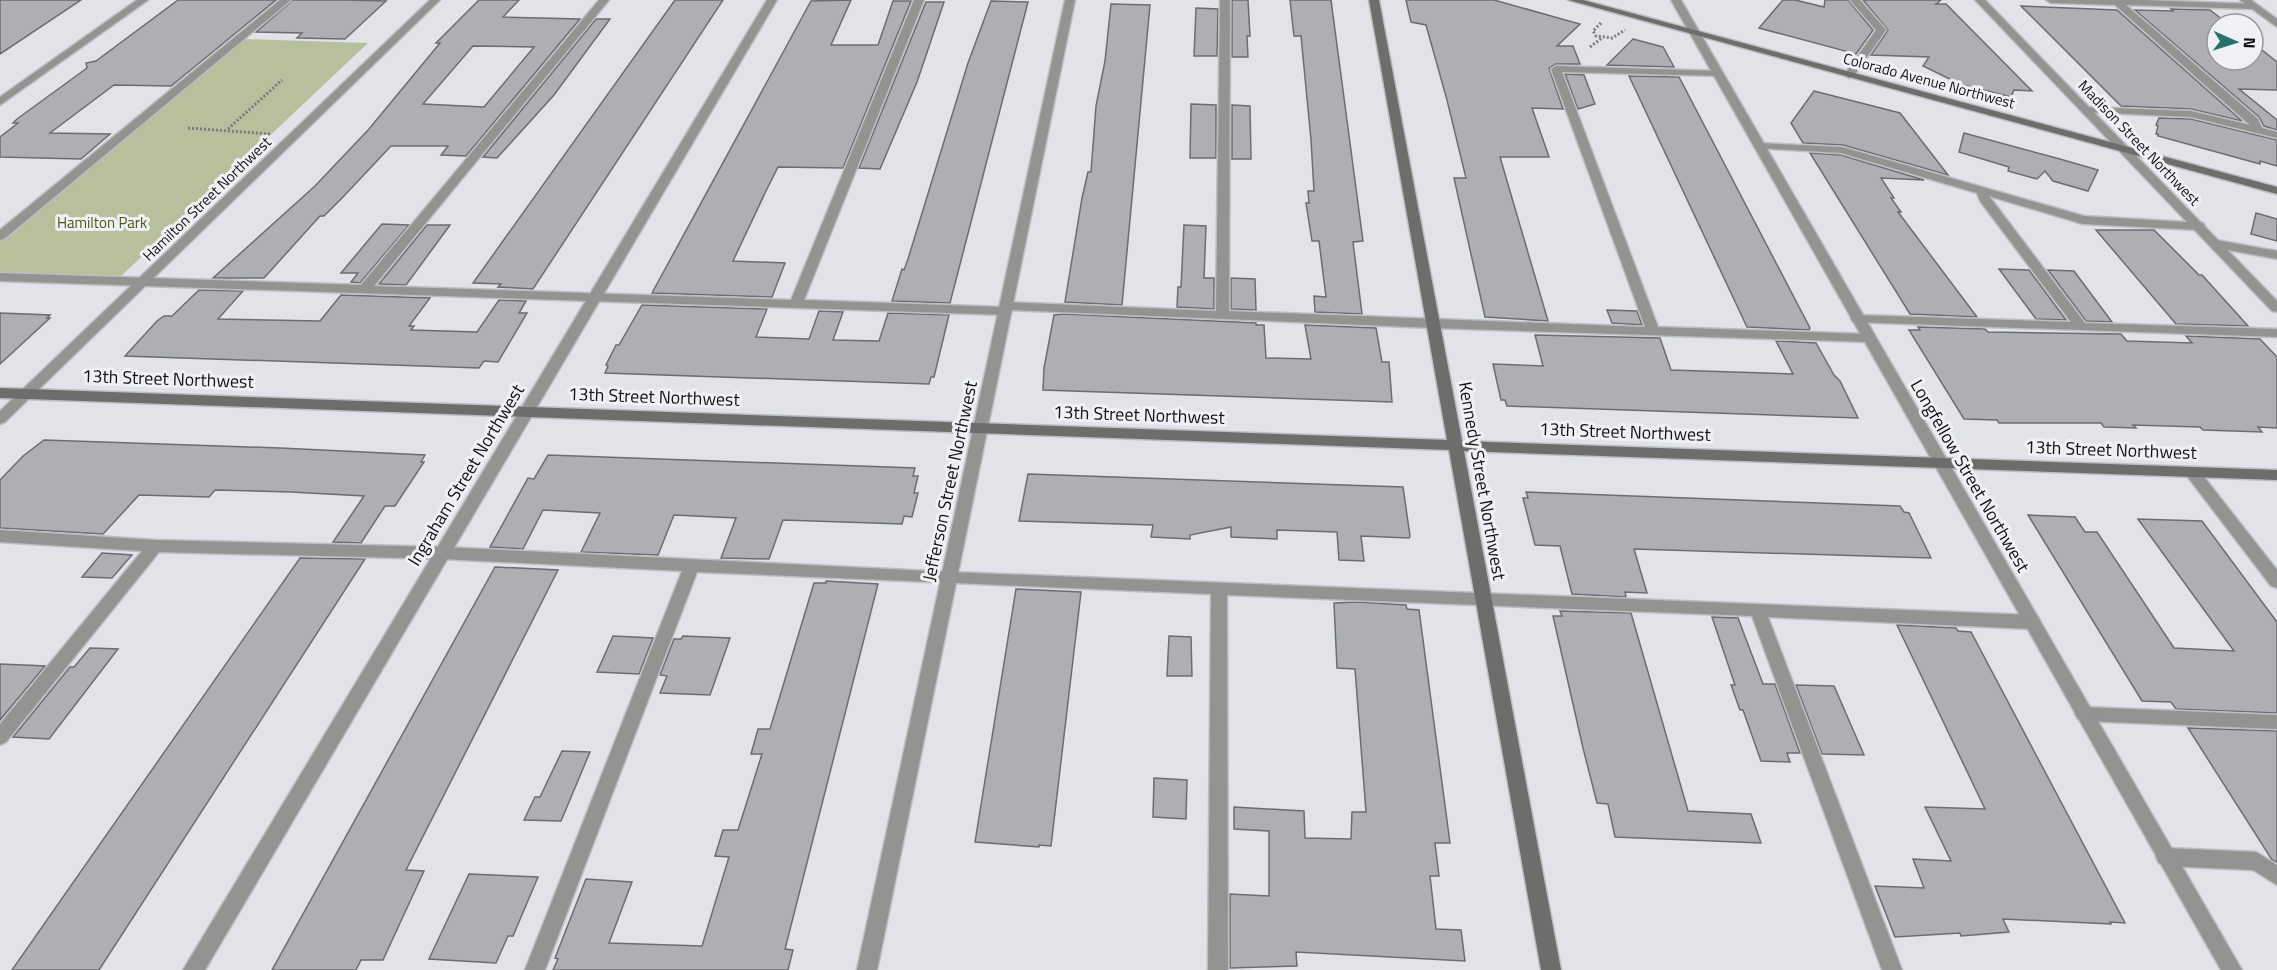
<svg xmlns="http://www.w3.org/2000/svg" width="2277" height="970" font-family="'Titillium Web',sans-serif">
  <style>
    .green { fill: #b7bf9d }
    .building { fill: #adafb3; stroke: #6c6d71; stroke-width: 1.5; fill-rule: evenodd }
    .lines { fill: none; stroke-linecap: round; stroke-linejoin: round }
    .lane-casing { stroke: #bcbec2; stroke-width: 3 }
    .street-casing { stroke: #bcbec2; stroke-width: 3 }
    .secondary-casing { stroke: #bcbec2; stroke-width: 3 }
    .path { stroke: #7a7b7e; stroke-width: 3; stroke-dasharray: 2 2; stroke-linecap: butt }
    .lane { fill: #949391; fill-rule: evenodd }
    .street { fill: #949391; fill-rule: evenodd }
    .secondary { fill: #6f6d6b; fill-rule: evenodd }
    .labels { text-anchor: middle; stroke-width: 6; stroke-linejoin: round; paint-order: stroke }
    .far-street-label { font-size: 15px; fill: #131315; stroke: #eff1f5 }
    .far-park-label { font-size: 15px; fill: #4d5818; stroke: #eff1f5 }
    .street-label { font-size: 18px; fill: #131315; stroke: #eff1f5 }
  </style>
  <rect width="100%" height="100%" fill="#e1e3e8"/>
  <!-- green -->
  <polygon class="green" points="243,39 368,43 120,277 0,275 0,239"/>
  <!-- building -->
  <g class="building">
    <polygon points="0,0 81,0 0,54"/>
    <polygon points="178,0 276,0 171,86 114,85 50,133 110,134 81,159 0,157 0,137 18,123 13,123 17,119 87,68 86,63 96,61"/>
    <polygon points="293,0 345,0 386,1 345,39 297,38 302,33 256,32"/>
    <path d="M479,0H519L503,17L580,19L466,156L441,155L448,146H391L343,197L324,216H320L264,278H213L315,186L369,129L440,43H436ZM473,46L534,47L484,107L423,104Z"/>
    <polygon points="675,0 723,0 533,289 498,287 501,284 473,283"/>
    <polygon points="851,0 831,45 878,45 893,1 911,1 843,168 778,167 765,193 733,261 785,263 772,297 652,293 811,1"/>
    <polygon points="1232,0 1248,0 1250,36 1247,36 1248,57 1232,57"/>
    <polygon points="1290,0 1331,0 1363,241 1353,242 1362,314 1315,312 1314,296 1326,297 1319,241 1312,241 1306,203 1309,203 1308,191 1314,191 1311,140 1301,36 1294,36"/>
    <polygon points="1406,0 1494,0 1580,24 1557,46 1573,46 1580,64 1556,64 1549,68 1563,109 1532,108 1549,157 1500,157 1548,321 1485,317 1454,178 1466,178 1447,100 1426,25 1411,22"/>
    <polygon points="1783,0 1795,0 1824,7 1825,0 1848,0 1873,30 1856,54 1759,28"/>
    <polygon points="1863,0 1941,0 1936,4 1946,4 2032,91 2014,90 2011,97 1960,84 1923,66 1929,57 1871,55 1888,30"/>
    <polygon points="991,1 1028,2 950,303 892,301 902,269 904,270 908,259 968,63"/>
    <polygon points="926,2 944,2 917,82 880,169 859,168"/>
    <polygon points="1111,4 1150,5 1122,305 1065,302 1082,198 1088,172 1091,172 1096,106 1105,61"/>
    <polygon points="2021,6 2117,10 2242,121 2191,109 2121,106"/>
    <polygon points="1196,8 1218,9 1217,56 1194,56"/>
    <polygon points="2171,9 2210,10 2228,24 2217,24 2217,60 2253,60 2253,43 2277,62 2277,90 2239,89 2277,120 2277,130 2264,126 2259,117 2135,10 2173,11"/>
    <polygon points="596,19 610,19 554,95 497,158 483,157"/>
    <polygon points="1633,39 1663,47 1674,67 1607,65"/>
    <polygon points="1565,74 1584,75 1595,104 1578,109"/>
    <polygon points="1629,76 1679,77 1810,328 1809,330 1747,327"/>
    <polygon points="1814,91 1900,113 1948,175 1843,145 1803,143 1791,123"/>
    <polygon points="1191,104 1216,105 1216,158 1190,158"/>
    <polygon points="1232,105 1250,106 1251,159 1232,159"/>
    <polygon points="2159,118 2191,119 2277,140 2277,166 2260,161 2260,164 2158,136 2158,134 2156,134 2158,126 2156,125"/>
    <polygon points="1964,133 2060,159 2098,170 2088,191 2053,181 2045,171 2037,179 2008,171 2009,167 1959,152"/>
    <polygon points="1810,153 1841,155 1924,180 1881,178 1894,198 1891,198 1901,212 1898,212 1977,317 1910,314"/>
    <polygon points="2256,213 2277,219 2277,241 2251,234"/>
    <polygon points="382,224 409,225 360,283 351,282 358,273 341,273"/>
    <polygon points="427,225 450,225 406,285 379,284"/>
    <polygon points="1184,225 1206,226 1204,278 1214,278 1214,309 1177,307 1178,287 1181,287"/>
    <polygon points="2096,230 2154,230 2199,275 2202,275 2248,326 2176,324"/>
    <polygon points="1999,269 2029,270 2066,320 2036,319"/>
    <polygon points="2048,270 2074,271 2112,322 2086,321"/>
    <polygon points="1231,278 1255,279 1256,310 1231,309"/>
    <polygon points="199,290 243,291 218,319 320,321 341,295 430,298 409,326 414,326 411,330 477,332 499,300 526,301 519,313 527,313 498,362 484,361 479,368 125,356 157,321 164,316 172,316"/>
    <polygon points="642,305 767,309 756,337 809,339 819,311 843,312 833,340 879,341 888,313 949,315 934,377 931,377 929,384 605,373 608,366 606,365 616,345 619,345"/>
    <polygon points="1607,310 1637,311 1642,325 1612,323"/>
    <polygon points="0,313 50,315 47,318 50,318 0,364"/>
    <polygon points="1064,314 1256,323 1256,325 1264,325 1266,358 1311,359 1305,325 1376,328 1382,362 1389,362 1392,402 1043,390 1044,368 1054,315"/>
    <polygon points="1918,327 1985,329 1988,332 2121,334 2127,341 2192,343 2186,336 2260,339 2277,357 2277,428 2258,427 2262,432 2203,430 2200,427 2133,425 2136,428 2104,427 2101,423 1999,423 1997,420 1964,419 1909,330 1920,330"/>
    <polygon points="1535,335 1660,338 1671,370 1793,374 1776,341 1816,343 1834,375 1840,381 1858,418 1507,406 1505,400 1501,400 1493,364 1543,366"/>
    <polygon points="44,440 280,448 425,455 421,462 424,462 395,506 385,506 361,543 333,542 364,496 291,492 215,490 209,497 139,495 103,534 0,528 0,480 23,456"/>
    <polygon points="548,455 915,468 913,476 918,476 914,493 918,493 912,517 904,516 902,524 783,520 769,559 721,558 736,518 674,515 658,555 581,552 600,513 543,510 523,549 490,547 528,478 534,479"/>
    <polygon points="1028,474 1403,487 1410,536 1409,538 1361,536 1364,561 1339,560 1337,532 1277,530 1277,539 1231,537 1231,527 1190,535 1190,539 1151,537 1153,525 1019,521"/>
    <polygon points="1526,492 1900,506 1904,512 1909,513 1931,558 1634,549 1647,593 1625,592 1626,597 1572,594 1560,546 1535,545 1523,498 1528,498"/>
    <polygon points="2028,515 2075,517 2085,532 2097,532 2174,648 2234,651 2138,519 2202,521 2277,622 2277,713 2176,709 2171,702 2142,701"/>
    <polygon points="102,553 132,555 112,578 82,577"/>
    <polygon points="300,558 365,559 99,970 12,970"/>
    <polygon points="495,567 558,570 406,870 424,871 383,960 361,960 356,970 272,970"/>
    <polygon points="826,581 878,584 785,949 793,950 788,970 553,970 558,959 555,958 586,879 632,882 609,943 702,946 729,857 715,856 723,830 738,830 762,754 751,754 758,729 770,729 814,583 826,583"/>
    <polygon points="1016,589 1081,592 1051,846 1039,845 1039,847 975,842"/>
    <polygon points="1357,602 1406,605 1407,609 1419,610 1450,843 1435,843 1439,876 1430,876 1436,929 1461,930 1465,961 1296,952 1297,966 1230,968 1230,894 1269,896 1269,831 1234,829 1234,807 1304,811 1305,838 1351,839 1352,812 1366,812 1355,669 1337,668 1334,603"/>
    <polygon points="1560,611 1631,613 1688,811 1751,814 1761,843 1615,837 1608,804 1597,803 1583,748 1553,616 1562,616"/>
    <polygon points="1712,617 1738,618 1763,684 1775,684 1800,753 1787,753 1790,762 1761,761 1743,710 1740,710 1731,685 1735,685"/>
    <polygon points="1897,625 1956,628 1958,631 1971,632 2125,923 2110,922 2111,924 2003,919 2009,932 1961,936 1960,933 1895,937 1875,886 1924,888 1913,859 1951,861 1925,807 1985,809"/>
    <polygon points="613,636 653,638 639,674 597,672"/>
    <polygon points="683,636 730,638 710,695 660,693 667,676 660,675 674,639 681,639"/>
    <polygon points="1169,636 1191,637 1192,676 1167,676"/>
    <polygon points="90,648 118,649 49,739 13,737 70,667 74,667"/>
    <polygon points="0,664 45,666 0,720"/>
    <polygon points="1796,685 1834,686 1864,755 1822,754"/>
    <polygon points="2188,728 2277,731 2277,862 2272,860"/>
    <polygon points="562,751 590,752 561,821 524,820 535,797 540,797"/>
    <polygon points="1154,778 1187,780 1186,819 1153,817"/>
    <polygon points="469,874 538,877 513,936 508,936 496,963 429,959"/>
  </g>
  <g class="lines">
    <!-- lane casing -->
    <g class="lane-casing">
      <g id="lane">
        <polygon points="280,0 291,0 4,239 0,240 0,230"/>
        <polygon points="599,0 609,0 374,286 791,300 914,0 924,0 804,300 1001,307 1002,303 1007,302 1216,311 1220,0 1230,0 1229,311 1645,327 1551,69 1556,66 1719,71 1723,72 1723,76 1562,72 1658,327 1869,334 1876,338 1869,342 1433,328 1012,310 1011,314 1006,315 0,281 0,273 361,285"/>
        <polygon points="1850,0 1860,0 1886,30 1853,77 1849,78 1844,75 1876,30"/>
        <polygon points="2046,0 2144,0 2256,4 2258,6 2253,9 2126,5 2258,119 2262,128 2277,132 2277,138 2191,117 2082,112 2082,108 2086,107 2191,111 2250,125 2115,5 2051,3"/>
        <polygon points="1759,143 1842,147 2084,216 2203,223 2205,226 2199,230 2083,224 1989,196 2085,323 2277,329 2277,337 1853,322 1851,319 1853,316 1858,315 2071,322 1980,201 1977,193 1841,153 1755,148 1754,146"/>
        <polygon points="2216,240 2277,251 2277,259 2212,247 2210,244"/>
        <polygon points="2192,467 2197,468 2277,570 2277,588 2271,586 2187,476 2185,472 2187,468"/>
        <polygon points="0,530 155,540 442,547 950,572 2032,615 2038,617 2040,622 2038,627 2032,629 1768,617 1902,970 1882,970 1752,616 1227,595 1228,970 1208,970 1211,594 697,572 545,970 525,970 682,571 442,559 159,552 6,742 0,745 0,724 142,551 0,542"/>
        <polygon points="2084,707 2277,715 2277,729 2084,721 2078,719 2075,714 2078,709"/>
        <polygon points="2166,848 2256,852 2277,865 2277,885 2253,870 2166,866 2159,863 2156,857 2159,851"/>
      </g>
    </g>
    <!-- street casing -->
    <g class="street-casing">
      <g id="street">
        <polygon points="137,0 148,0 0,105 0,97"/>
        <polygon points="430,0 440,0 5,422 0,424 0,411"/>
        <polygon points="767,0 777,0 205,970 183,970"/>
        <polygon points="1065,0 1075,0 877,970 857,970"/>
        <polygon points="1671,0 1681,0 2242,970 2221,970"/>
        <polygon points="1975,0 1985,0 2277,301 2277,312 2272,311"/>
        <polygon points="2240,0 2251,0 2277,19 2277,27"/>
      </g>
    </g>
    <!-- secondary casing -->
    <g class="secondary-casing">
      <g id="secondary">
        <polygon points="1369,0 1379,0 1462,441 2277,470 2277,480 1464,451 1561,970 1541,970 1449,450 0,398 0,388 1447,440"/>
        <polygon points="1568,0 1583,0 2277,187 2277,194"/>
      </g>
    </g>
    <!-- path -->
    <g class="path">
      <polyline points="1601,23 1593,31 1596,36 1612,38 1625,30"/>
      <polyline points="1590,47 1602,38"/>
      <polyline points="188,128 271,134"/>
      <polyline points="228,129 282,80"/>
    </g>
    <!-- lane -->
    <use href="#lane" class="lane"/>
    <!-- street -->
    <use href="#street" class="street"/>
    <!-- secondary -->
    <use href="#secondary" class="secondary"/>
  </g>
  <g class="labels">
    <!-- far-street labels -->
    <g class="far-street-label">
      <text transform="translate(1929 81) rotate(15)" y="5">Colorado Avenue Northwest</text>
      <text transform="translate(2139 143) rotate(46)" y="5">Madison Street Northwest</text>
      <text transform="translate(207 199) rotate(-44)" y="5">Hamilton Street Northwest</text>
    </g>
    <!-- far-park labels -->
    <g class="far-park-label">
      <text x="102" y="228">Hamilton Park</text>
    </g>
    <!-- street labels -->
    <g class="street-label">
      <text transform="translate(168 379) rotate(2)" y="6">13th Street Northwest</text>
      <text transform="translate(654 397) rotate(2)" y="6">13th Street Northwest</text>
      <text transform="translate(1139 415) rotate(2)" y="6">13th Street Northwest</text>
      <text transform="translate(1625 432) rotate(2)" y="6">13th Street Northwest</text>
      <text transform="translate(2111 450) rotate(2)" y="6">13th Street Northwest</text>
      <text transform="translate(466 475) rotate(-59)" y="6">Ingraham Street Northwest</text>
      <text transform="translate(1970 476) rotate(60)" y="6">Longfellow Street Northwest</text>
      <text transform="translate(950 481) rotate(-78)" y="6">Jefferson Street Northwest</text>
      <text transform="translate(1482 481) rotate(80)" y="6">Kennedy Street Northwest</text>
    </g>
  </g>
  <!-- north arrow -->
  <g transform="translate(2235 42) rotate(93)"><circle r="28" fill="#eff1f5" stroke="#97989b" stroke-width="1.5"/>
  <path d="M0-4.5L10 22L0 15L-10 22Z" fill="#29726c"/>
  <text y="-9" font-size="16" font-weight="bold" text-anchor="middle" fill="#131315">N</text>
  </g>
</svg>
